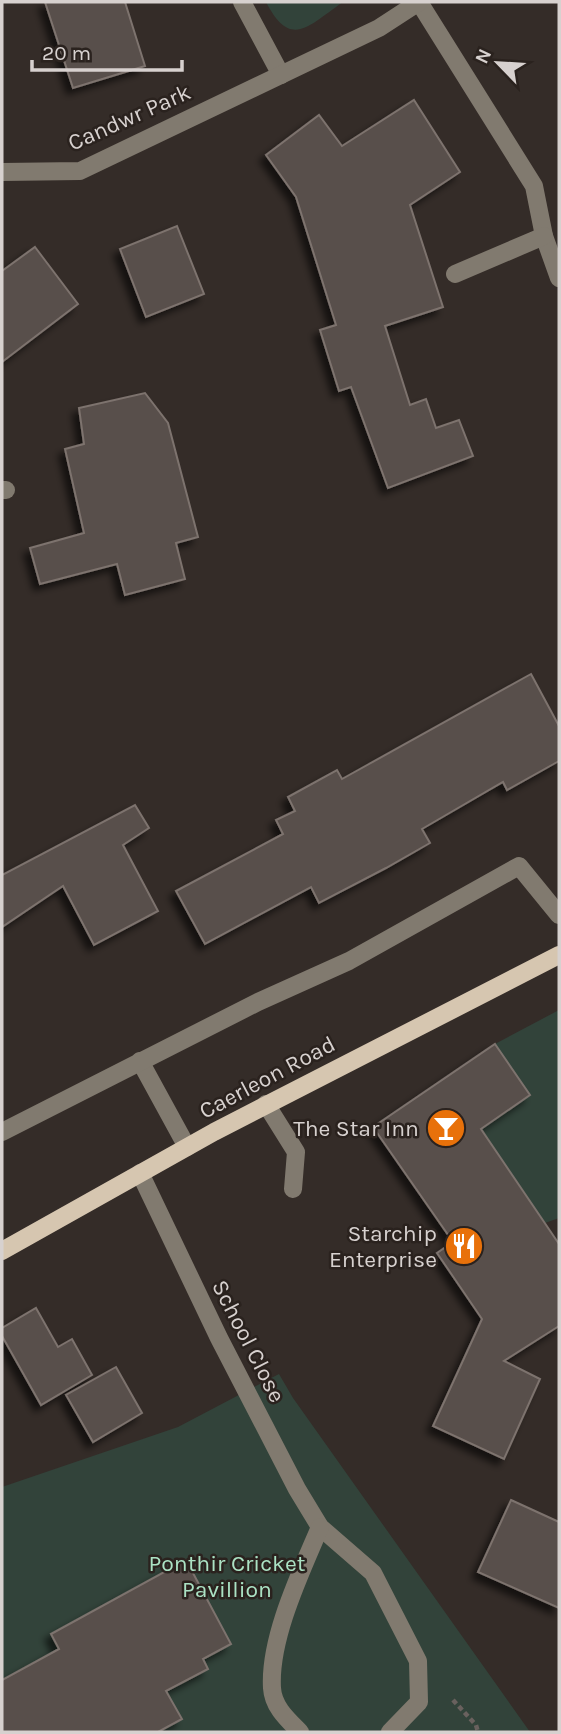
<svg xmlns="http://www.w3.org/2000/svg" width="561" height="1734" font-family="Karla,sans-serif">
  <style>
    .green { fill: #32433a }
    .building { fill: #594f4b; stroke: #7d736e; stroke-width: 2; filter: url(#shadow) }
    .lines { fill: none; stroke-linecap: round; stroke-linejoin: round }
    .path { stroke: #69615e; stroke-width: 4.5; stroke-dasharray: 5 3.5; stroke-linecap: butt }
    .minor { stroke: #817a6f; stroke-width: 18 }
    .major { stroke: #d6c6b0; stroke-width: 18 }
    .labels { text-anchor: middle; stroke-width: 5; stroke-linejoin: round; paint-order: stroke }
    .street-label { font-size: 23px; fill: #d7d1cf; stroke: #2a221e }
    .poi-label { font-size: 23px; fill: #d7d1cf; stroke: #2a221e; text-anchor: end }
    .park-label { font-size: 23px; fill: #abe2c4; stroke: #2a221e }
  </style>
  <defs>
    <filter id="shadow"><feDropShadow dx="-6" dy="6" stdDeviation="3.5" flood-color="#0009"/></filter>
  </defs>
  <rect width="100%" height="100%" fill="#342c28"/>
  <!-- green -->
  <g class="green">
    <path d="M266,2H343C308,26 291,50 266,2Z"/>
    <polygon points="559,1010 559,1218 545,1223 481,1129 530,1095 495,1044"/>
    <polygon points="279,1374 293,1398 530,1732 2,1732 2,1487 178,1427"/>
  </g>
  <!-- building -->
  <g class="building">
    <polygon points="45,2 125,2 145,66 73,88"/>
    <polygon points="414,100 460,172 410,205 443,307 385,326 410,405 426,399 436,428 459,420 473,456 388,488 351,387 339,391 320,330 336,325 296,197 266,155 319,115 342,146"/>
    <polygon points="177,226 204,294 146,317 120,249"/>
    <polygon points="35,247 78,304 2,362 2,271"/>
    <polygon points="145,393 168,423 198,537 176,543 185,579 125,595 117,564 40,584 30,548 84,533 65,449 84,444 79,408"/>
    <polygon points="531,674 559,726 559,761 507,790 503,782 422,829 430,843 386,868 319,903 311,887 205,944 176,891 283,834 276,820 295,811 288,797 337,770 342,779"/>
    <polygon points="135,805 149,828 123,845 158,911 94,945 63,886 2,927 2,875"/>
    <polygon points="495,1044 530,1095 481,1129 559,1244 559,1326 504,1361 540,1379 504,1459 433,1426 482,1319 437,1253 453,1242 373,1127"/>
    <polygon points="36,1308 58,1347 72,1339 92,1375 41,1405 2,1336 2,1328"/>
    <polygon points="116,1367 142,1413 93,1442 66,1395"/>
    <polygon points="511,1500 559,1522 559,1608 478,1572"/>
    <polygon points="186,1560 231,1644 203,1659 208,1669 166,1691 182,1719 158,1732 2,1732 2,1680 59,1649 51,1634"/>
  </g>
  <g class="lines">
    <!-- path -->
    <polyline class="path" points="453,1700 476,1725 478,1732"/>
    <!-- minor -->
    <g class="minor">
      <polyline points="242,2 281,75"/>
      <polyline points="419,2 534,186 544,236 559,278"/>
      <polyline points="2,172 80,171 379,28 419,2"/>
      <polyline points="455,274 544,236"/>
      <polyline points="2,490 6,490"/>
      <polyline points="140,1061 187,1147"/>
      <polyline points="266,1104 296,1152 293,1189"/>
      <polyline points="2,1132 258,1002 349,961 519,866 559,915"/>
      <polyline points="140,1173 219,1338 297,1489 320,1527 373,1573 418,1661 419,1702 390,1732"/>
      <path d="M300,1732C288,1720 273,1707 272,1688C269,1638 301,1572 320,1527"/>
    </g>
    <!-- major -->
    <polyline class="major" points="2,1251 214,1132 559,955"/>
  </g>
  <!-- icons -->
  <defs>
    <g id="bar-disc" transform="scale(2.0125)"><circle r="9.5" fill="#e8710a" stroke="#2a221e"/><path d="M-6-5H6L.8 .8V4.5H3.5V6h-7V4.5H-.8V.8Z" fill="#fff"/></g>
    <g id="restaurant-disc" transform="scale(2.0125)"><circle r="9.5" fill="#e8710a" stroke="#2a221e"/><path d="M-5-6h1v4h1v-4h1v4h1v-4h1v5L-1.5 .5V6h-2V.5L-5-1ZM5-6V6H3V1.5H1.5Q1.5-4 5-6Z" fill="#fff"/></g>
  </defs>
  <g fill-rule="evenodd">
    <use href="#bar-disc" x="446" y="1128"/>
    <use href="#restaurant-disc" x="464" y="1246"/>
  </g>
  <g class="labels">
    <!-- street labels -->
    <g class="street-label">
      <text transform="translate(129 117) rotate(-24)" y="8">Candwr Park</text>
      <text transform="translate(267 1077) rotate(-28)" y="8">Caerleon Road</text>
      <text transform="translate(249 1341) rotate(63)" y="8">School Close</text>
    </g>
    <!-- poi labels -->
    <g class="poi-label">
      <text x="419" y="1136">The Star Inn</text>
      <text x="437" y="1241">Starchip<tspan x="437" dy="26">Enterprise</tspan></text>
    </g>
    <!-- park labels -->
    <g class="park-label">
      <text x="227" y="1571">Ponthir Cricket<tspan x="227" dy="26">Pavillion</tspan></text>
    </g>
  </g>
  <!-- border -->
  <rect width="561" height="1734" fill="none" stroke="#d7d1cf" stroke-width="7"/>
  <!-- north arrow -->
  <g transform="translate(498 63) rotate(295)" stroke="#2a221e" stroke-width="5" paint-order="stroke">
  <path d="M0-5L12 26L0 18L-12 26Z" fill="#d7d1cf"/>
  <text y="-10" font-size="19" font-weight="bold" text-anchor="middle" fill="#d7d1cf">N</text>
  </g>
  <!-- scale -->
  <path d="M32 60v10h150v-10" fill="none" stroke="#d7d1cf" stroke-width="3.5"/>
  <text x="42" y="60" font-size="21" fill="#d7d1cf" stroke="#2a221e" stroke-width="5" paint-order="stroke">20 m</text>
</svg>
